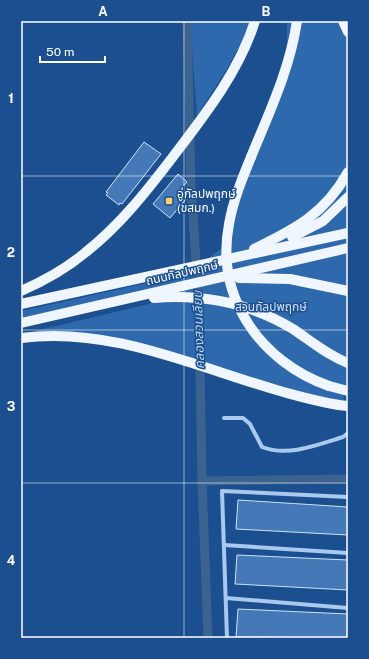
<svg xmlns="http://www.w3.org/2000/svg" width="369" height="659" font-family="'Public Sans','Noto Sans Thai',sans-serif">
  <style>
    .green { fill: #2e69ad }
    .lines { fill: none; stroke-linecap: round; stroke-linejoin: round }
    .canal { stroke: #3c6290; stroke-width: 9 }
    .building { fill: #4478b7; stroke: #cfe3fa }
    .street { stroke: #a9c9ee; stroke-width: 4 }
    .primary { stroke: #f0f6ff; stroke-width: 10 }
    .primary-bridge { stroke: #f0f6ff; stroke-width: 10 }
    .grid { fill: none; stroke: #fff; stroke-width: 1; stroke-opacity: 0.55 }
    .poi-dot { fill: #ffd166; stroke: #1b4f8f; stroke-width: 1.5 }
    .labels { text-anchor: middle; stroke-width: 3; stroke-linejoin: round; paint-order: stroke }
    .poi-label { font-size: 12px; fill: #fff; stroke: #1b4f8f; text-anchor: start }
    .street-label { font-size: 12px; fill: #fff; stroke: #1b4f8f }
    .park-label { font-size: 12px; fill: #cfe3fa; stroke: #1b4f8f }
    .water-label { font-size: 13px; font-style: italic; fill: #b5d3f5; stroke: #1b4f8f }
    .neatline { fill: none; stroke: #fff; stroke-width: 1.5 }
    .grid-label { font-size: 13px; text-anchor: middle; font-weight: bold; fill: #fff }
  </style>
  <rect width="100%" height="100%" fill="#1b4f8f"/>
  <!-- green -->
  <g class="green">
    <polygon points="190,21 251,21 249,29 228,67 197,116"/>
    <polygon points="287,21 348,21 348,390 343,390 345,406 165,357 55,331 35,331 149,304 175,284 21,318 21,311 188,274 227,244 251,158 287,60"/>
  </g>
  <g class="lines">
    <!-- canal -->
    <g class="canal">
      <polyline points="187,21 191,185 199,308 202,481 208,638"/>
      <polyline points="202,481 348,479"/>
    </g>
  </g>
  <!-- building -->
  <g class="building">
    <polygon points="144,142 161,154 122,204 120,203 119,205 106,195 108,193 106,192"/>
    <polygon points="178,174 187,182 178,192 186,199 170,218 153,204"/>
    <polygon points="238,500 348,507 348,535 236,529"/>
    <polygon points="237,555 348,560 348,590 235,584"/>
    <polygon points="238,609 348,614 348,638 236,637"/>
  </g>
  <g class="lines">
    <!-- street -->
    <g class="street">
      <path d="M224,418H243L250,424L262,447C288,457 317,445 343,437L348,433"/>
      <polyline points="224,545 348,553"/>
      <polyline points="226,598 348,608"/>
      <polyline points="227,638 222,491 348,497"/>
    </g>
    <!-- primary -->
    <g class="primary">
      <polyline points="343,21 348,32"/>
      <path d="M251,157C269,113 290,69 297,21"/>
      <polyline points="292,237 323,221 348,197"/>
      <path d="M254,249C295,229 325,214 348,172"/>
      <polyline points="239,278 290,279 348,291"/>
      <path d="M21,291C44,281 67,268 86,252C120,225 146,192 172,158C204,116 239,72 255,21"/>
      <path d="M154,298C204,294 250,303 293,329C311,341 327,355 348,363"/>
      <polyline points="21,304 348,233"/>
      <polyline points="21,323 348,248"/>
      <path d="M21,338C110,326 196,367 280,391C302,397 325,404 348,406"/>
      <polyline points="329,386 348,391"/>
    </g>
    <!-- primary-bridge -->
    <path class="primary-bridge" d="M251,157C242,179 233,201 229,224C215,298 261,362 329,386"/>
  </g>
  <!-- grid -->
  <path class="grid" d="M184,21V638M21,176H348M21,330H348M21,483H348"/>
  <!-- markers -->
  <rect class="poi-dot" x="165" y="197" width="8" height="8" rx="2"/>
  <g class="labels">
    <!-- poi labels -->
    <g class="poi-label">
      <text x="177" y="198">อู่กัลปพฤกษ์<tspan x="177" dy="14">(ขสมก.)</tspan></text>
    </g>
    <!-- street labels -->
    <g class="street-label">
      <text transform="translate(182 273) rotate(-13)" y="4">ถนนกัลปพฤกษ์</text>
    </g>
    <!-- park labels -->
    <g class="park-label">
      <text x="271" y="311">สวนกัลปพฤกษ์</text>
    </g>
    <!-- water labels -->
    <g class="water-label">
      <text transform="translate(198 330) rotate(-92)" y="5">คลองสวนเลียบ</text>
    </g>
  </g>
  <!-- border -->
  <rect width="369" height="659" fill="none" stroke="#1b4f8f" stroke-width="44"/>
  <!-- scale -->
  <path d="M40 56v6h65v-6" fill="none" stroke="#ffffff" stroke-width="2"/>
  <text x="46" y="56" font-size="12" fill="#ffffff" stroke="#1b4f8f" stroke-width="3" paint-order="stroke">50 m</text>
  <rect x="22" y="22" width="325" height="615" class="neatline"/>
  <g class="grid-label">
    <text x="103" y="16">A</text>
    <text x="266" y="16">B</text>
    <text x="11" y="103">1</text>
    <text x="11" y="257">2</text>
    <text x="11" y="411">3</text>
    <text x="11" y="565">4</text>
  </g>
</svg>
